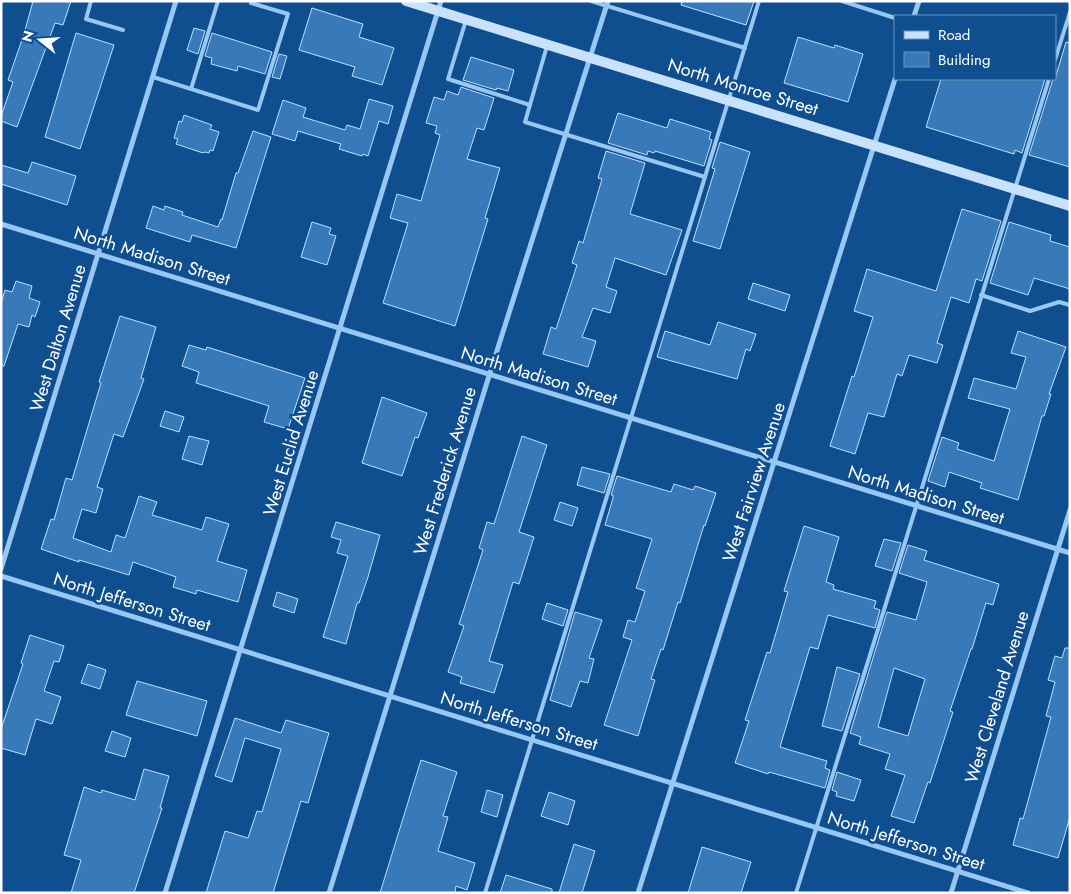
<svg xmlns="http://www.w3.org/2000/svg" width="1071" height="894" font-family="Jost,sans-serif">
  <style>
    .building { fill: #3779b9; stroke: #c0e0fe; fill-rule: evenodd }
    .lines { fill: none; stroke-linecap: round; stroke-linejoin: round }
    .lane { stroke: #99c7f3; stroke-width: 4 }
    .street { stroke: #99c7f3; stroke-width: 5 }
    .secondary { stroke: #c8e2fd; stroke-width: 10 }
    .labels { text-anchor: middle; stroke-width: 5; stroke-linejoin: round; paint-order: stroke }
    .street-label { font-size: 18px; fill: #fff; stroke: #0f4f90 }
  </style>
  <rect width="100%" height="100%" fill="#0f4f90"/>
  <!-- building -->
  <g class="building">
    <polygon points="33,1 71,1 63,25 55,23 17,127 1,121 1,116 13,82 8,80 24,34"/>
    <polygon points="682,1 754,1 746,25 681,5"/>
    <polygon points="312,8 363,24 359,37 394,48 382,85 352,76 355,67 299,50"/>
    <polygon points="194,28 205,31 198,54 187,50"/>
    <polygon points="76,33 114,45 80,149 45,137"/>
    <polygon points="212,33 272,52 265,74 238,66 237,71 211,64 212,58 205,56"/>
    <polygon points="798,37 834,48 835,45 863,54 848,102 784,83"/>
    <polygon points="1066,42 1070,43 1070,167 1029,155 1053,79 1055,79"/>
    <polygon points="279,54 287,56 280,79 272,77"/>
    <polygon points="471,57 514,70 508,91 497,88 496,90 463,80"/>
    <polygon points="941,79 1045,79 1022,153 1015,150 1014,154 926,127"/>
    <polygon points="461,87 494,98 484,130 477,128 467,159 500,168 485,218 488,219 455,326 383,303 408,223 390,218 397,194 421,201 440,135 435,133 437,126 426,123 434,97 444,100 447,91 458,95"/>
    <polygon points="369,99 393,106 388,124 379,121 368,156 363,154 362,156 339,149 341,144 298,131 295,141 272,134 283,100 306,108 303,117 345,130 347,125 360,129"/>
    <polygon points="618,113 667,128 670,119 711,132 709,139 712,140 704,166 655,151 654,153 648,151 647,155 608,143"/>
    <polygon points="184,115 212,125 210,129 219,132 213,151 210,150 209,153 204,152 203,153 176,144 178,139 174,138 179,121 182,122"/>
    <polygon points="253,131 271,137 236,248 192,235 190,242 146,228 153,206 164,210 165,206 183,212 182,215 218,227 221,219 222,220 236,173 238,173"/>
    <polygon points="720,142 750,152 720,249 693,241 715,169 712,168"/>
    <polygon points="606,151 645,163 630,214 682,230 666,275 615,258 606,287 617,291 610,313 593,308 582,337 596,341 588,367 543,354 551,327 556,329 577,265 572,263 579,241 583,243 602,179 598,178"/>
    <polygon points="32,162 76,176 67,205 1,184 1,165 28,173"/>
    <polygon points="962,209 1001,221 982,281 976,279 969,303 951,297 937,343 943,345 937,363 909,355 902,376 897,374 884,417 868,413 855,454 830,446 852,376 854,377 873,317 854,311 867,269 936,291"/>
    <polygon points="312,222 331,228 329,234 336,236 327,265 301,257"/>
    <polygon points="1009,222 1051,235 1050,241 1070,247 1070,289 1034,278 1028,295 990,283"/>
    <polygon points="16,281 32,286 29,298 40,302 35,317 32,315 29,327 18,324 4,366 1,366 1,304 5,290 12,292"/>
    <polygon points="753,283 790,295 785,311 748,299"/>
    <polygon points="120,316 156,327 141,378 144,379 123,437 114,434 97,487 103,489 96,513 82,509 73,538 111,552 116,535 125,538 139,496 157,502 152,515 202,530 206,517 229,524 217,561 247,570 238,602 197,590 196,594 173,587 176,577 133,562 129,575 79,560 79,562 41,549 51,519 54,520 66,478 72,480 101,383 99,382"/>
    <polygon points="718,322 756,334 750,351 746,349 737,379 657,357 665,331 710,345"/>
    <polygon points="1018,331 1066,347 1049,394 1051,394 1044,416 1042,416 1018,500 980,488 982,483 949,472 945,487 928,481 942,437 959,443 957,449 994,461 1010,409 968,398 974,378 1016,389 1026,357 1011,353"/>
    <polygon points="189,345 206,350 207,347 305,378 288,429 264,422 269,406 196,383 199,372 182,366"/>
    <polygon points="382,397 427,413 418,438 415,437 402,476 362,463"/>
    <polygon points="165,411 184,417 179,432 160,426"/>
    <polygon points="189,436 209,441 202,465 182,459"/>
    <polygon points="522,436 547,445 519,532 534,537 519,584 513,582 489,661 503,665 494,693 460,683 462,677 448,672 464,626 459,624 483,550 479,548 487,522 494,524"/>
    <polygon points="582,467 610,474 604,493 577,485"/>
    <polygon points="617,476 671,492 674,484 693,490 695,486 716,493 705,526 704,525 680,603 678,602 663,650 661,649 651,679 655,680 638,736 604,725 632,640 623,637 628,620 635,622 645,591 636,588 652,539 605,525 613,498 613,495 611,495"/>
    <polygon points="560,502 578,508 572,526 554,520"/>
    <polygon points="336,522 380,535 368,577 359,603 357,603 346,644 323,637 348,556 337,553 341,540 331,537"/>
    <polygon points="804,526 839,537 826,582 834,585 833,589 876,601 874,608 880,610 875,628 828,615 818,649 810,647 780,747 827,761 825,768 830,770 825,788 769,772 768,774 735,763 749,721 745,720 767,652 770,653 788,592 784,591"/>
    <polygon points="884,539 901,543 892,571 875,566"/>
    <path d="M908,545L927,551L924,560L999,584L993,605L986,603L972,649H971L950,711L953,712L930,783L928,782L914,823L891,816L905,775L885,769L890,754L859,744L861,737L850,733L887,612L916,620L927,582L899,573ZM894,668L925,679L908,736L878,727Z"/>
    <polygon points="277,592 298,599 294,613 273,606"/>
    <polygon points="547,603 568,610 563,626 542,619"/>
    <polygon points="575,612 602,620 589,658 594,659 588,683 580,681 571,707 550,700"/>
    <polygon points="30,635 64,646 59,662 54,661 44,691 61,697 52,724 36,719 25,755 1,748 1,729 23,664 21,663"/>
    <polygon points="1065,648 1070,648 1070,817 1058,858 1013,845 1020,818 1023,819 1051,717 1046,716 1055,682 1048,680 1055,656 1062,658"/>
    <polygon points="88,664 106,670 100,689 81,683"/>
    <polygon points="837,667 860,674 842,731 822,726"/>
    <polygon points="137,681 207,701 197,736 126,715"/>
    <polygon points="235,718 281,733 286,720 329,733 308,803 301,801 273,893 206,893 225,831 248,838 257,811 262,812 281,749 245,738 232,782 215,776"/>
    <polygon points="112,731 131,738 125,757 105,751"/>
    <polygon points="421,760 457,772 443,816 448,817 438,851 475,863 467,890 456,886 455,893 380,893"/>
    <polygon points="144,769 169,776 160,808 162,808 134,893 71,893 81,860 64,855 84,787 101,793 102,790 135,800"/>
    <polygon points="837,772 861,780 854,801 836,796 837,792 832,790"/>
    <polygon points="487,790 503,795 497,817 481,812"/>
    <polygon points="549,792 575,801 568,825 541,816"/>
    <polygon points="574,844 595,851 582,893 559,893"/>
    <polygon points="702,847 751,862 741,893 688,893"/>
    <polygon points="506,875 552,889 552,893 500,893"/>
  </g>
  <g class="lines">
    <!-- lane -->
    <g class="lane">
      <polyline points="91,1 86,19 123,30"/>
      <polyline points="591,1 745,48"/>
      <polyline points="842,1 895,18"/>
      <polyline points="466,20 448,79 530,105"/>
      <polyline points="547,46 525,122 705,177"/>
      <polyline points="1055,60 1070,12"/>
      <polyline points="153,77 258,110 288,14 251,3 252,1"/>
      <polyline points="191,89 218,1"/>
      <polyline points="981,295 1030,311 1059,302 1070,305"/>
      <polyline points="485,893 759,1"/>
      <polyline points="796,893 1049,79"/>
    </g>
    <!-- street -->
    <g class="street">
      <polyline points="914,16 919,1"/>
      <polyline points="1,224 1070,553"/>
      <polyline points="1,569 176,1"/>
      <polyline points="1,576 1028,893"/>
      <polyline points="165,893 441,1"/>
      <polyline points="329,893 489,376 608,1"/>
      <polyline points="638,893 895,79"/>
      <polyline points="951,893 1070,510"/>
    </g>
    <!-- secondary -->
    <polyline class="secondary" points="406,1 1070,206"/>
  </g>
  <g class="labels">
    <!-- street labels -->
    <g class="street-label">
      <text transform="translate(743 87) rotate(17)" y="6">North Monroe Street</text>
      <text transform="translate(152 256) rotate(17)" y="6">North Madison Street</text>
      <text transform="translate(58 338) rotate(-73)" y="6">West Dalton Avenue</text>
      <text transform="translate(539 376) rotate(17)" y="6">North Madison Street</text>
      <text transform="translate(291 443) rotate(-73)" y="6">West Euclid Avenue</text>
      <text transform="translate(445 471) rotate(-73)" y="6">West Frederick Avenue</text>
      <text transform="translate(754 482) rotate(-72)" y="6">West Fairview Avenue</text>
      <text transform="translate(926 495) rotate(17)" y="6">North Madison Street</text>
      <text transform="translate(132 602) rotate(17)" y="6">North Jefferson Street</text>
      <text transform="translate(997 697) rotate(-73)" y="6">West Cleveland Avenue</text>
      <text transform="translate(519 721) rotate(17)" y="6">North Jefferson Street</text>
      <text transform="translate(906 841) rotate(17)" y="6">North Jefferson Street</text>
    </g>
  </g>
  <!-- border -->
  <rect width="1071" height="894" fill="none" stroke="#ffffff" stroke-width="5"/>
  <!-- legend -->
  <rect x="894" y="15" width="162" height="65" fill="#0f4f90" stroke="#6f95bc"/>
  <rect x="904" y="31" width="25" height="8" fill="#c8e2fd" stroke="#6f95bc"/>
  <text x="938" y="40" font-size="15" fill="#ffffff">Road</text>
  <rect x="904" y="52" width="25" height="15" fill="#3779b9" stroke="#6f95bc"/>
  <text x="938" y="65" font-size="15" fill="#ffffff">Building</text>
  <!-- north arrow -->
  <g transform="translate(40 40) rotate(287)" stroke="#0f4f90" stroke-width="4" paint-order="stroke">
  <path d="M0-4L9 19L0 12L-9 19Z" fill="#ffffff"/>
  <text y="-8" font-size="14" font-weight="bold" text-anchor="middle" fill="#ffffff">N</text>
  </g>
</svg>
